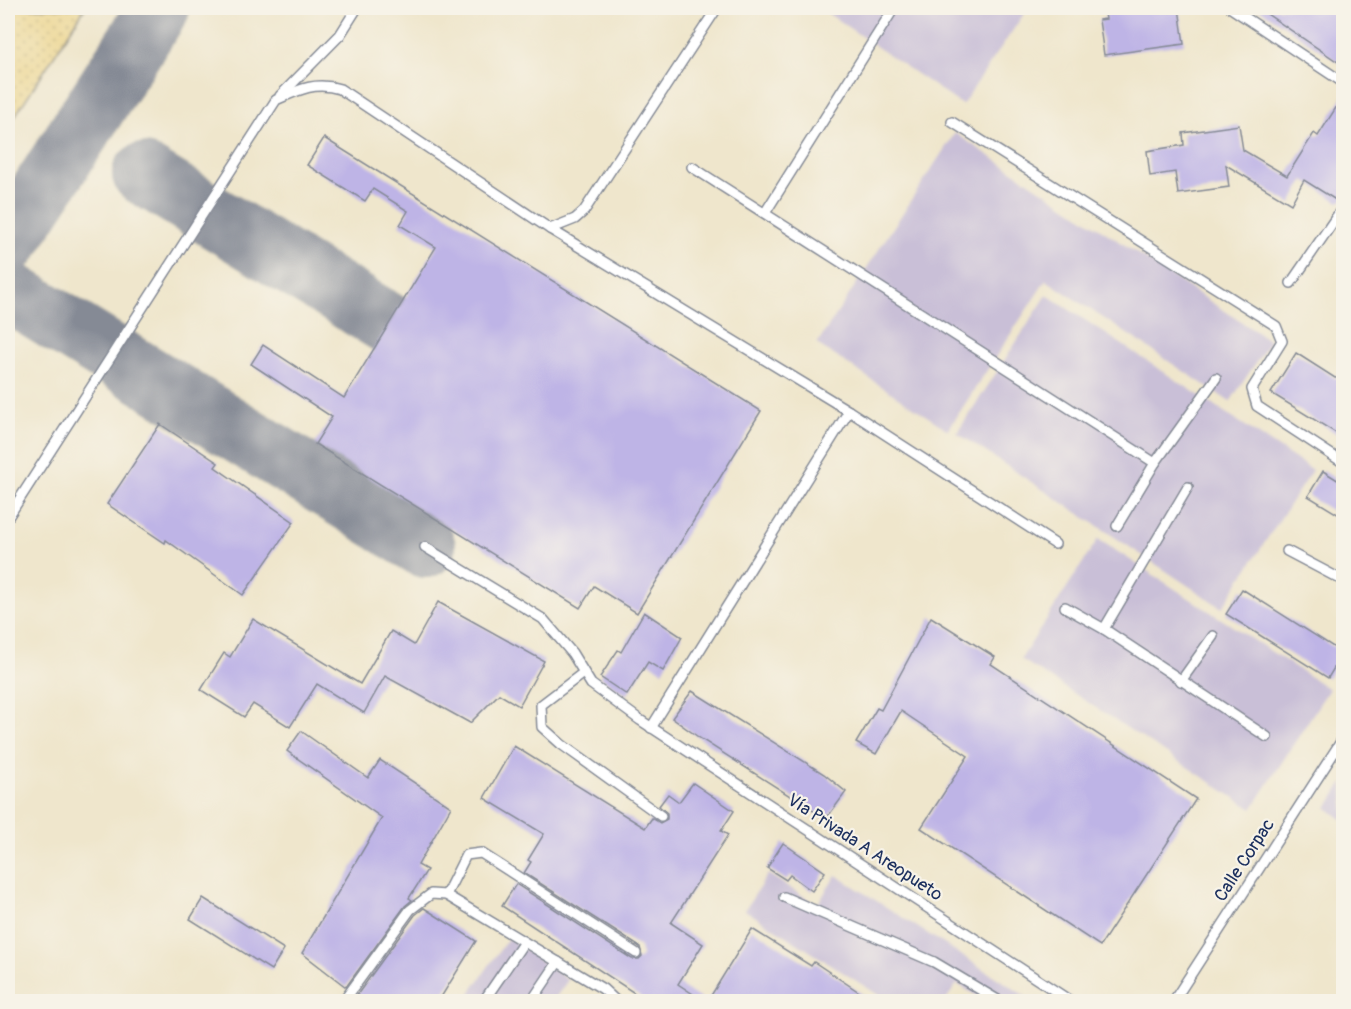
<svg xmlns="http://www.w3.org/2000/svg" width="1351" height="1009" font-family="Pangolin,sans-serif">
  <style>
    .industrial { fill: #c9bfd7 }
    .sand { fill: url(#sand-dots); stroke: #84847e; stroke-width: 1.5 }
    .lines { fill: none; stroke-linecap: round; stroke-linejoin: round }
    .taxiway { stroke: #858a95; stroke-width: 62 }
    .building { fill: #beb4e6 }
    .lane-casing { stroke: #858a95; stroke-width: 12 }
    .lane { stroke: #fff; stroke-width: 9 }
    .labels { text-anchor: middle; stroke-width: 4.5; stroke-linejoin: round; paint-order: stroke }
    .street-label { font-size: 18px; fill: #1b2f5e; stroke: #f7f3e8 }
  </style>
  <defs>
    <pattern id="sand-dots" width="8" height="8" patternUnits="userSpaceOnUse" patternTransform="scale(1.5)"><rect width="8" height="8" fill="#eeda9e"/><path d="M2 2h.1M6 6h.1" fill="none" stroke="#ccbb8a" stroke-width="1.8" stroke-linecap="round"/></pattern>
  </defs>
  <rect width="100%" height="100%" fill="#f7f3e8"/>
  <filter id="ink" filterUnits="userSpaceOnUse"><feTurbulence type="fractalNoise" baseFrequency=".0167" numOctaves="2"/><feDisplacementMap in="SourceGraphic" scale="12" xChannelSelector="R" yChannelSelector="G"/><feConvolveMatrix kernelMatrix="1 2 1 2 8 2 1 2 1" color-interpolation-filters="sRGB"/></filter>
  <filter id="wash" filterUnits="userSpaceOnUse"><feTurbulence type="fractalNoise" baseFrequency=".008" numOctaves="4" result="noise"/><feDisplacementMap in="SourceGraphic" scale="24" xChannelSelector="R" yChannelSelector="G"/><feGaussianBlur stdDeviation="1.35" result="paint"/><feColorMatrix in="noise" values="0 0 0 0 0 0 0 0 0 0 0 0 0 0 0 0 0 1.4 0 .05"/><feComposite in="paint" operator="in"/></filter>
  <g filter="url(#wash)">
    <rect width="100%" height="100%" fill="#efe6cc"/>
    <!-- industrial -->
    <g class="industrial">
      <polygon points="820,8 1028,8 962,105"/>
      <polygon points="955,133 1270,341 1230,402 1046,280 948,430 817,344"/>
      <polygon points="1047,295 1312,470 1222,608 957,433"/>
      <polygon points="1098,539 1329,689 1252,809 1021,659"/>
      <polygon points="1343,782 1344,820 1343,820 1327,808"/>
      <polygon points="768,874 817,905 836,875 1033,1001 985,1001 957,984 945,1001 888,1001 745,910"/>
      <polygon points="508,938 568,980 553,1001 464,1002"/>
    </g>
    <!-- sand -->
    <polygon class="sand" points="8,8 85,8 8,127"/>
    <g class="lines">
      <!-- taxiway -->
      <g class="taxiway">
        <polyline points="143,174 389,324"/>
        <polyline points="8,243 159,8"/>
        <polyline points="8,291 425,547"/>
      </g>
    </g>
    <g id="blocks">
      <!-- building -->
      <g class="building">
        <polygon points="1104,8 1179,8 1184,44 1104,55 1099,20 1106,19"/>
        <polygon points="1258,8 1344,8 1344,66"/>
        <polygon points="1344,95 1344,199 1339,202 1304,180 1291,204 1226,165 1229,187 1178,194 1175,172 1150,176 1147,151 1184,145 1183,133 1239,125 1243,150 1287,176 1314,133 1318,136"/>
        <polygon points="324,138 761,411 637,613 594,586 580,608 315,444 332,417 251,364 263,345 344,398 436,247 400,225 408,211 373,189 365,201 307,165"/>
        <polygon points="1296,353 1335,378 1344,377 1344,438 1271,393"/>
        <polygon points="160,424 218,463 215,467 294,522 243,595 166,540 165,543 107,504"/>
        <polygon points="1323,471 1344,484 1344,518 1308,496"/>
        <polygon points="1242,589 1343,653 1328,678 1226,614"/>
        <polygon points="438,602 544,661 519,706 499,694 470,723 385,676 364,713 317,684 290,727 253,704 244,717 201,690 224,653 230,657 253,619 360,684 391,631 414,645"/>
        <polygon points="644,612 682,637 663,671 648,662 627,695 600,677 618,650 621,652"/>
        <polygon points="931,617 995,657 991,664 1196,799 1100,946 921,828 968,756 901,711 876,754 856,743 877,708 881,710"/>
        <polygon points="692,691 824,774 846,792 826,819 701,739 672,718"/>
        <polygon points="301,731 368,778 380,760 451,807 418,865 427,870 409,898 412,900 405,906 346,987 302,953 382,818 287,751"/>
        <polygon points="514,746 645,828 652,818 660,823 667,819 667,813 659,806 668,794 679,802 693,783 734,811 721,831 728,835 671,923 703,944 678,984 705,1002 648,1002 502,906 516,884 632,959 639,959 642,956 640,947 524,873 531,862 528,860 544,834 484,798"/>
        <polygon points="783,843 825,872 812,891 790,875 786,880 767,868"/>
        <polygon points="203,898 284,949 271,970 190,919"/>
        <polygon points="424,908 476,941 438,1002 365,1002 357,995 415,915"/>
        <polygon points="752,929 811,966 814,962 874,1002 707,1002"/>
      </g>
    </g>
  </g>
  <g filter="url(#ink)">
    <use href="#blocks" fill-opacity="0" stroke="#858a95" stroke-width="1.5"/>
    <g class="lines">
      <!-- lane casing -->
      <g class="lane-casing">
        <g id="lane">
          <polyline points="1231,8 1344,83"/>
          <polyline points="280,96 340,35 357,8"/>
          <polyline points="952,122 1276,326 1282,341 1252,389 1257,406 1344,463"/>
          <polyline points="692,167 1155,463 1216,378"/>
          <polyline points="765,213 894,8"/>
          <polyline points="550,229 575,219 584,211 717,8"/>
          <polyline points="1291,283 1344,206"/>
          <polyline points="1188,487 1104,629 1267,737"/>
          <path d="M8,517L276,100C298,90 315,81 340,89L550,229L849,411L1055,544"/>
          <polyline points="1117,526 1155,463"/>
          <polyline points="425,547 543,619 572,653 591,684 640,720 1072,1002"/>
          <polyline points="1287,551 1344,581"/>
          <polyline points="1065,607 1104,629"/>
          <polyline points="583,673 541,705 542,727 561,744 661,816"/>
          <polyline points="1181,681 1213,636"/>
          <polyline points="651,728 849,411"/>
          <polyline points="446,895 466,855 481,853 636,953"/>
          <polyline points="784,897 934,962 1001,1002"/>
          <polyline points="343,1002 410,910 431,894 446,895 603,989 617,1002"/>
          <polyline points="483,1002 524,942"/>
          <polyline points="531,1002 558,962"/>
          <polyline points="1173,1002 1344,737"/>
        </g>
      </g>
      <!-- lane -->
      <use href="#lane" class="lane"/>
    </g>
  </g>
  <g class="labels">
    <!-- street labels -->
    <g class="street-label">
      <text transform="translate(865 847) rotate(33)" y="6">Vía Privada A Areopueto</text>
      <text transform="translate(1244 860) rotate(-57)" y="6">Calle Corpac</text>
    </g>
  </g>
  <!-- margin -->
  <rect width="1351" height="1009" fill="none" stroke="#f7f3e8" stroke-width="30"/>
</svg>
